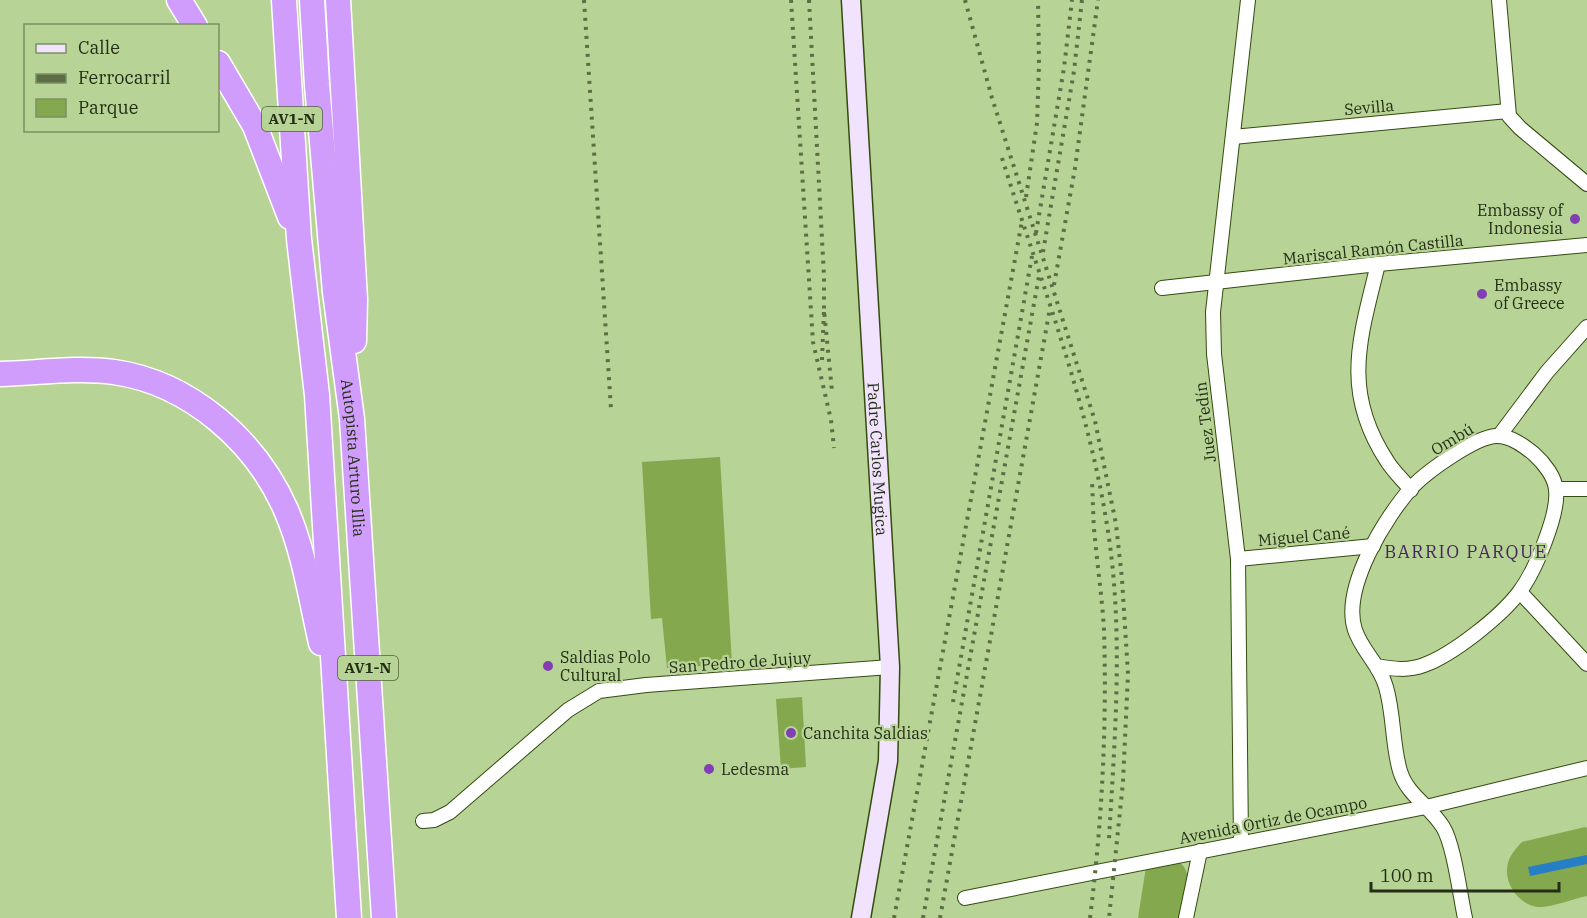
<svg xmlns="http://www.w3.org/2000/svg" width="1587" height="918" font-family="'IBM Plex Serif',serif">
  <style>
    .green { fill: #83a84d }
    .water { fill: #267ec5 }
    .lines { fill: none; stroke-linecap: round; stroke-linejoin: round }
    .street-casing { stroke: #354b0f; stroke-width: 16 }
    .secondary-casing { stroke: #354b0f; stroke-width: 21 }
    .highway-casing { stroke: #fff; stroke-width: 27 }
    .street { stroke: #fff; stroke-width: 14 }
    .secondary { stroke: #f1e2fe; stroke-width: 18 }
    .highway { stroke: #d09dfc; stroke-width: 24 }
    .rail { stroke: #5d6e47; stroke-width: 4; stroke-dasharray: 3 6; stroke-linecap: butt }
    .poi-dot { fill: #823fb3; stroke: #b7d395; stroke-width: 2 }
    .labels { text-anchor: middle; stroke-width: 4.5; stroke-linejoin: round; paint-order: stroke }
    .shield { fill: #b7d395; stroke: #50603c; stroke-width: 1.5 }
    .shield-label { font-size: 15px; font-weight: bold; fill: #242e16 }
    .street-label { font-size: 16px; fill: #242e16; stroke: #b7d395 }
    .poi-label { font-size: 16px; fill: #242e16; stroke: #b7d395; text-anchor: start }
    .neighbourhood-label { font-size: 18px; letter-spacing: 1.5px; fill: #45255d; stroke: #b7d395 }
  </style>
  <rect width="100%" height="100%" fill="#b7d395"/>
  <!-- green -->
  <g class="green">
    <polygon points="720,457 732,664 667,668 662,618 651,619 642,462"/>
    <polygon points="802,697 806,767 781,769 776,699"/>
    <path d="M1585,827L1587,828V896C1573,899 1556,906 1542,907C1523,908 1506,888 1507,870C1507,859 1514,850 1522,842Z"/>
    <path d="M1179,862C1196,873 1183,902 1180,918H1138L1146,867Z"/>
  </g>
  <!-- water -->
  <polygon class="water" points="1587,855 1587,864 1530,876 1528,867"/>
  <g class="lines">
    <!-- street casing -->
    <g class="street-casing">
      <g id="street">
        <polyline points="1499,0 1509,116 1520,128 1587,184"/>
        <polyline points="1233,137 1508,111"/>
        <path d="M1378,264C1360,338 1341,391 1387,461C1393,471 1403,480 1411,490"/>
        <polyline points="1162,288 1378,264 1587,245"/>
        <polyline points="1499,436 1547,372 1587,327"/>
        <polyline points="1556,489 1587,489"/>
        <polyline points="1238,559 1373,546"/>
        <polyline points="1520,592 1587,664"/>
        <path d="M1377,666C1393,669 1408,671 1424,665C1452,655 1502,616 1520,591C1535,571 1559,514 1556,490C1555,477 1544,463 1534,454C1524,446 1511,436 1497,436C1476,436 1428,471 1413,486C1386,516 1341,588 1355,630C1362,651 1380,665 1386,687C1394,714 1392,744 1400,771C1407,795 1430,806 1443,827C1454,845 1460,895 1465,918"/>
        <polyline points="423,821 434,820 450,812 568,710 599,691 646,685 890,667"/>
        <polyline points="1241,842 1238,559 1214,354 1213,312 1248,0"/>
        <polyline points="965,898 1426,807 1587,768"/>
        <polyline points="1186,918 1200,851"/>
      </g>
    </g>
    <!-- secondary casing -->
    <g class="secondary-casing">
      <g id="secondary">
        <path id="s1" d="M851,0L890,667L888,761L861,918"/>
      </g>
    </g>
    <!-- highway casing -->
    <g class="highway-casing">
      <g id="highway">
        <polyline points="179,0 195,26"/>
        <polyline points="284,0 299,239 317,395 349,918"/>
        <path id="s2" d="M312,0L317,85L335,292L352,419L384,918"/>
        <polyline points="338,0 355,300 354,341"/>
        <polyline points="218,63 255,126 290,217"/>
        <path d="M0,374C37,373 78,367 114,372C190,383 256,441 286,510C304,551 311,599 321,643"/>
      </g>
    </g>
    <!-- street -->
    <use href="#street" class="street"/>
    <!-- secondary -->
    <use href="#secondary" class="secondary"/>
    <!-- highway -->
    <use href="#highway" class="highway"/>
    <!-- rail -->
    <g class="rail">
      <polyline points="584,0 611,409"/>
      <polyline points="791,0 813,342 831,420 834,448"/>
      <polyline points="809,0 824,276 824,310"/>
      <polyline points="965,0 992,98 1095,421 1116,524 1122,579 1128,674 1123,782 1109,918"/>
      <path d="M1002,158C1040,280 1087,399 1107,525C1124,629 1115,734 1109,839"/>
      <polyline points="1026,197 1037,123 1039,64 1038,0"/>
      <polyline points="1036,233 1064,68 1072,0"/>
      <polyline points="1043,252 1074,71 1082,0"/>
      <polyline points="1054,285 1075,168 1098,0"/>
      <polyline points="822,360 824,310 832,391"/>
      <polyline points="953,702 1032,256"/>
      <polyline points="894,918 1022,221"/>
      <polyline points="923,918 1039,276"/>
      <polyline points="940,918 1050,308"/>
      <path d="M1090,918C1102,822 1107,726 1104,630C1102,596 1097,563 1094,529C1093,514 1093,499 1092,483"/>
    </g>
  </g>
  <!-- markers -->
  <g class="poi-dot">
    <circle cx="1575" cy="219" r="6"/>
    <circle cx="1482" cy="294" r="6"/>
    <circle cx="548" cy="666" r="6"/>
    <circle cx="791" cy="733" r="6"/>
    <circle cx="709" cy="769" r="6"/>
  </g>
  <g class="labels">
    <!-- shield labels -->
    <g class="shield">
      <rect x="262" y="107" width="60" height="24" rx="4.5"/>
      <rect x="338" y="656" width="60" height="24" rx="4.5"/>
    </g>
    <g class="shield-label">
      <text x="292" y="124">AV1-N</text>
      <text x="368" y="673">AV1-N</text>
    </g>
    <!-- street labels -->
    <g class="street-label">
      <text transform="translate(1369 107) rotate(-5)" y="6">Sevilla</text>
      <text transform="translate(1373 249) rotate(-6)" y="6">Mariscal Ramón Castilla</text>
      <text transform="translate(1205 422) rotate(-97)" y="6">Juez Tedín</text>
      <text transform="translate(1452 439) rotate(-31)" y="6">Ombú</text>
      <text dy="6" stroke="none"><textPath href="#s2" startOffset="460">Autopista Arturo Illia</textPath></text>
      <text dy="6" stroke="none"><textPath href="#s1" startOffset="460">Padre Carlos Mugica</textPath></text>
      <text transform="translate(1304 536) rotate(-5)" y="6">Miguel Cané</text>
      <text transform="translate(740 662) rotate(-4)" y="6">San Pedro de Jujuy</text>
      <text transform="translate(1273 820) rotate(-11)" y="6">Avenida Ortiz de Ocampo</text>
    </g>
    <!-- poi labels -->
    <g class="poi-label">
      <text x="1563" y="216" text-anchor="end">Embassy of<tspan x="1563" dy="18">Indonesia</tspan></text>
      <text x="1494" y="291">Embassy<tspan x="1494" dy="18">of Greece</tspan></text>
      <text x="560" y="663">Saldias Polo<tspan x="560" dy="18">Cultural</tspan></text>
      <text x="803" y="739">Canchita Saldias</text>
      <text x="721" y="775">Ledesma</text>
    </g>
    <!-- neighbourhood labels -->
    <g class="neighbourhood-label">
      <text x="1466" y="558">BARRIO PARQUE</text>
    </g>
  </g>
  <!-- legend -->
  <rect x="24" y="24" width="195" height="108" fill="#b7d395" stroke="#7c9162" stroke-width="1.5"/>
  <rect x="36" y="44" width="30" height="9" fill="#f1e2fe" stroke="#7c9162" stroke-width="1.5"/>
  <text x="78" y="54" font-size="18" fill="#242e16">Calle</text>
  <rect x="36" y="74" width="30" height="9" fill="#5d6e47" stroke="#7c9162" stroke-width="1.5"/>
  <text x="78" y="84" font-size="18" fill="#242e16">Ferrocarril</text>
  <rect x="36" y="99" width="30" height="18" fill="#83a84d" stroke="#7c9162" stroke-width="1.5"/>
  <text x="78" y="114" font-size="18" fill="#242e16">Parque</text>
  <!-- scale -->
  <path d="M1371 882v9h188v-9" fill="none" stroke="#242e16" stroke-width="3"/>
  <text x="1380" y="882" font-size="18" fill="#242e16" stroke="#b7d395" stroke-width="4.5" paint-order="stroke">100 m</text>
</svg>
